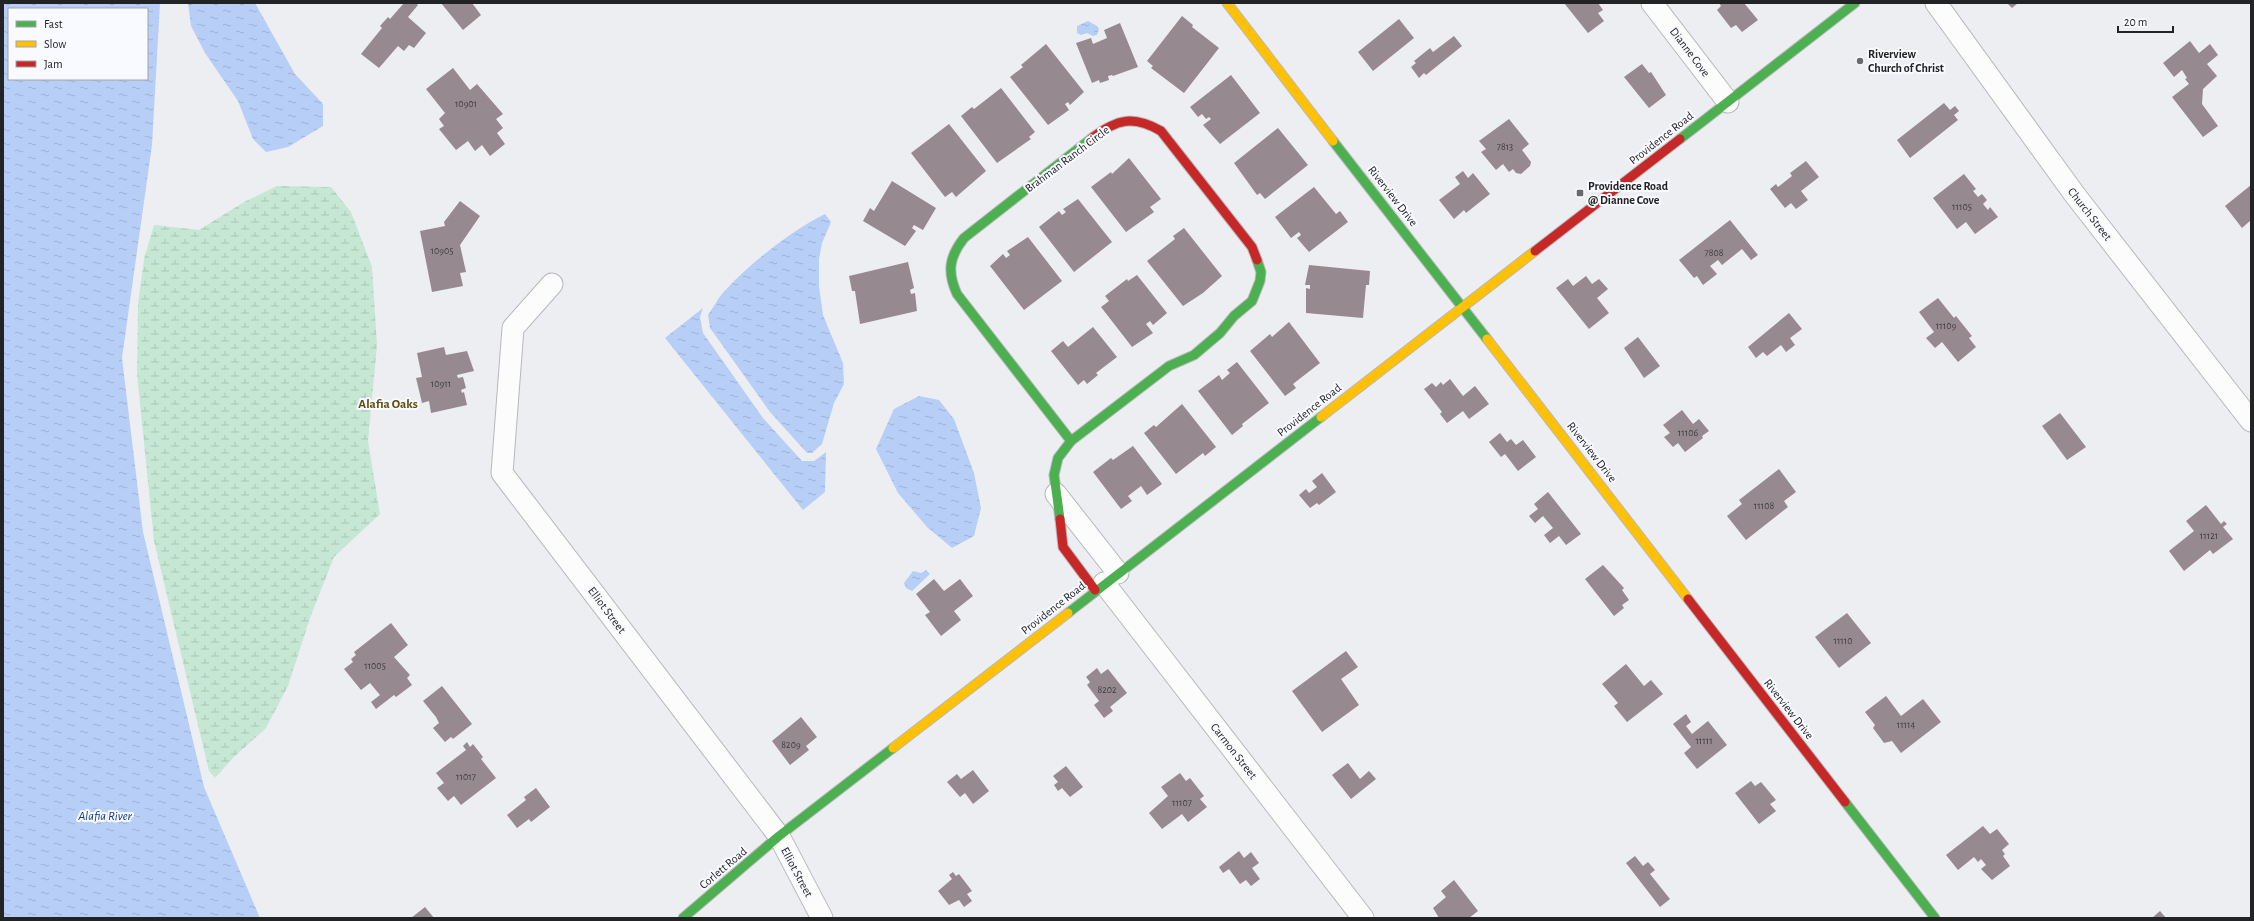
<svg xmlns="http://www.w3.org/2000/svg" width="2254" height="921" font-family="'Alegreya Sans',sans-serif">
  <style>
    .wetland { fill: url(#wetland-marsh) }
    .water { fill: url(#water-ripples); fill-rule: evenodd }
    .building { fill: #978990 }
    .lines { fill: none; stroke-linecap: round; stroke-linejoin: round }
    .street-casing { stroke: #b7b8bb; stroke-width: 23 }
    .fast-casing { stroke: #b7b8bb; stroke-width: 11 }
    .slow-casing { stroke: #b7b8bb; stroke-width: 11 }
    .jam-casing { stroke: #b7b8bb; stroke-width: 11 }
    .street { stroke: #fcfcfd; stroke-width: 21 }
    .fast { stroke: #4caf50; stroke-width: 9 }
    .slow { stroke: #ffc107; stroke-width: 9 }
    .jam { stroke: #c62828; stroke-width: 9 }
    .poi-dot { fill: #696a6c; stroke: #f9faff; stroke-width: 1.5 }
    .labels { text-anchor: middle; stroke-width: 4; stroke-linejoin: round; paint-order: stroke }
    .number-label { font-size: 10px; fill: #3f3c40 }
    .street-label { font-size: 12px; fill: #222325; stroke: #f9faff }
    .poi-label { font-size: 12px; font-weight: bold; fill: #222325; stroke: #f9faff; text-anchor: start }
    .neighbourhood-label { font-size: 13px; font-weight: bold; fill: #5f4c0e; stroke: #f9faff }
    .water-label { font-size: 13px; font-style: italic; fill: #0b3886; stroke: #f9faff }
  </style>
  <defs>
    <pattern id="wetland-marsh" width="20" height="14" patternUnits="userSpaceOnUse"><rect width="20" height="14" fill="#c6e7d3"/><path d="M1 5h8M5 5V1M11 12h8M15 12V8" fill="none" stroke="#aac6b5"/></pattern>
    <pattern id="water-ripples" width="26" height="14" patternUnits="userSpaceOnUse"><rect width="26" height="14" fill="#b7cef7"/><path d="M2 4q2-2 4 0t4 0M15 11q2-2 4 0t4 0" fill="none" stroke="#9db1d4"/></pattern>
  </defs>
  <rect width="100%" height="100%" fill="#edeef1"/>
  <!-- wetland -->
  <polygon class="wetland" points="277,186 331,187 351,212 372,267 377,345 368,441 380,514 334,557 310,618 288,686 266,728 233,758 215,778 209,771 154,541 137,374 138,304 144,259 154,225 199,230 244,202"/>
  <!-- water -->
  <g class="water">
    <path d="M3,3H160L152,145L122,358L143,532L204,787L260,918H3ZM9,9H147V79H9Z"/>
    <polygon points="188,3 255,3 295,74 323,104 323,126 288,147 266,152 253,139 238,101 205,53 191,26"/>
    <polygon points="1088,21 1097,26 1099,29 1097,35 1093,36 1087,33 1081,35 1077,33 1077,26"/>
    <path d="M825,214L831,222L822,243L819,259V286L823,315L843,363L844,384L834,403L822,444L812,453H807L770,412L710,328L708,315C713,308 717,300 722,294C745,267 792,230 825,214Z"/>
    <polygon points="703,308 700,317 703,333 763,418 802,461 814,461 826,452 825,492 803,510 665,338"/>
    <polygon points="919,396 939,400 954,419 974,473 981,508 974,536 952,548 927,527 898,493 876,449 894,409"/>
    <polygon points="926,570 930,574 912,591 906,588 904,583 913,571 921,573"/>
  </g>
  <!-- building -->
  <g class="building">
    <polygon points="404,3 416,3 418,5 408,17 426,33 414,48 409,45 404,51 398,46 379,68 361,54 382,28 380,26 388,17 390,19"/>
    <polygon points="441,3 472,3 481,15 463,30"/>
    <polygon points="1564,3 1598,3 1603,10 1598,13 1604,21 1588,33"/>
    <polygon points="1719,3 1744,3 1758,20 1742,32 1736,25 1731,28 1717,10 1721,6"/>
    <polygon points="2007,3 2018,3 2012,8"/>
    <polygon points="1182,16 1193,25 1192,27 1219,48 1184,93 1151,68 1153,66 1147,61"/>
    <polygon points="1399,19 1414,38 1373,71 1358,52"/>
    <polygon points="1120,23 1138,67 1113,76 1112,75 1108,76 1109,80 1100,83 1099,80 1092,83 1076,43 1091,38 1093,44 1107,38 1104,30"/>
    <polygon points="1454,36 1462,46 1426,75 1424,73 1419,78 1411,67 1416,63 1414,61 1430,48 1433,52"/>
    <polygon points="2190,41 2199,53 2210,44 2218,55 2207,64 2217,76 2203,89 2202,104 2218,126 2203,137 2172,97 2189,84 2185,79 2187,78 2182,70 2174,77 2163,63"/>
    <polygon points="1046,44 1084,92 1070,105 1068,102 1065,104 1069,110 1048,125 1010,77 1023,67 1021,65"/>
    <polygon points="1642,64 1649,73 1651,72 1666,95 1649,108 1624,77"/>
    <polygon points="453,68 470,90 477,84 503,114 496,119 503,128 497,133 505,144 490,156 482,145 475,151 468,141 456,150 439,129 444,126 439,119 445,113 426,89"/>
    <polygon points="1231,75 1260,113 1220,144 1203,125 1211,119 1209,117 1206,119 1202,114 1198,117 1190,107"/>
    <polygon points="1001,88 1035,132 1029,137 1031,139 997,163 961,116 972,107 974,109"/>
    <polygon points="1944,103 1950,110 1955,106 1959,111 1954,115 1958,120 1910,158 1897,140"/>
    <polygon points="1509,119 1529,144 1522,150 1531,162 1530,166 1521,174 1516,173 1513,169 1509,172 1503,164 1496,170 1481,152 1486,149 1479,141"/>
    <polygon points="949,124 986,171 956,197 952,192 945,197 911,153"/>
    <polygon points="1278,128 1308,165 1265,199 1260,193 1257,195 1234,163"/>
    <polygon points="1129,158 1161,199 1150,207 1154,212 1126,232 1091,187 1111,172 1112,174"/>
    <polygon points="1806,161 1819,177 1801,191 1808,200 1796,209 1791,203 1785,208 1770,189 1776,184 1778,187 1792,176 1790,173"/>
    <polygon points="1463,171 1468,178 1473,173 1490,194 1466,213 1464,210 1454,219 1439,200 1460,184 1455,177"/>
    <polygon points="1964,174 1976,189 1973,191 1978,197 1982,194 1987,200 1983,204 1988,210 1990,207 1998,217 1975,234 1966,222 1957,229 1933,198"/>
    <polygon points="892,181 936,208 923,230 914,225 912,228 916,231 905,246 863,221 870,208 874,211"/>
    <polygon points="2251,185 2251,220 2242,228 2225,206"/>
    <polygon points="1314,187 1336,214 1340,211 1348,222 1309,252 1297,238 1301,235 1299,232 1291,238 1275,217"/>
    <polygon points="1078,199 1112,242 1074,272 1039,227 1059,211 1062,215 1066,212 1063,209"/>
    <polygon points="460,201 480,216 460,245 466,272 460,273 463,286 432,292 420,231 445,226 444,222"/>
    <polygon points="1730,220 1758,255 1751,260 1742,249 1722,265 1718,260 1710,266 1717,274 1703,285 1697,276 1694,278 1679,260"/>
    <polygon points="1184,228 1222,276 1203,293 1183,306 1147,261 1175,239 1173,236"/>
    <polygon points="1028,237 1062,281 1024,310 990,266 1003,254 1006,258 1010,255 1007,251"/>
    <polygon points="908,262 914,288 910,290 911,294 915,293 917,311 860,324 855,291 852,291 849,276"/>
    <polygon points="1309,265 1370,271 1369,285 1366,285 1363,318 1306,313 1306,288 1310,289 1310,285 1305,285"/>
    <polygon points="1137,275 1167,313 1153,325 1150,321 1146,324 1153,333 1132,347 1101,307 1109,301 1105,296 1127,279 1128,281"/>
    <polygon points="1586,276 1592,284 1599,279 1608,289 1597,298 1609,313 1589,329 1556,288 1568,279 1573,286"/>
    <polygon points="1938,298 1954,318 1956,316 1972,336 1969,338 1976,347 1958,362 1942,342 1935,348 1926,338 1934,332 1919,312"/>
    <polygon points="1789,313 1802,329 1790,338 1795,345 1786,352 1781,345 1767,356 1763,352 1756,358 1748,347"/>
    <polygon points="1289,322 1320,363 1293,384 1296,388 1285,396 1250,351 1270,334 1272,337"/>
    <polygon points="1093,327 1117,357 1096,373 1098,375 1087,384 1084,380 1078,385 1051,351 1063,341 1068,347"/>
    <polygon points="1638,337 1660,366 1644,378 1624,348"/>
    <polygon points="444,347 446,355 467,351 474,371 457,375 458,378 463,377 466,388 461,390 462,393 464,392 467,405 431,413 429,401 422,403 416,378 422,377 417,353"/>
    <polygon points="1237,362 1269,403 1242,424 1243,426 1232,435 1198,391 1219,375 1222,380 1230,373 1227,370"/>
    <polygon points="1450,379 1463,396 1475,386 1489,404 1469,419 1463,411 1447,423 1440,414 1442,412 1424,389 1432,383 1436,387 1441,382 1443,385"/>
    <polygon points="1182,404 1216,447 1205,456 1203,453 1176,474 1144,433 1154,425 1156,427"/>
    <polygon points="1682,410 1693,424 1699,419 1709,431 1702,436 1703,438 1685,452 1678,443 1673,447 1664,437 1670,433 1663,425"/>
    <polygon points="2060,413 2086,447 2067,460 2042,426"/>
    <polygon points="1500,433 1507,442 1511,439 1516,445 1523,440 1536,457 1518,471 1505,454 1501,457 1489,442"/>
    <polygon points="1133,446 1162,484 1147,495 1141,486 1128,496 1132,501 1121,509 1093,472 1111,458 1113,460"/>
    <polygon points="1779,469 1796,492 1784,501 1788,507 1746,540 1727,516 1742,504 1739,500"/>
    <polygon points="1322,473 1336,492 1319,505 1317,503 1310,508 1299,495 1306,489 1309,493 1317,487 1312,481"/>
    <polygon points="1548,492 1581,534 1566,545 1559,536 1550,543 1544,535 1553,528 1543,516 1535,523 1529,516 1538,509 1534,504"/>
    <polygon points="2206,505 2221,524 2224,521 2227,524 2223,527 2233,539 2213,554 2210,550 2184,571 2169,551 2194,531 2186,521"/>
    <polygon points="1603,565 1624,588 1622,590 1629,600 1622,605 1624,608 1614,616 1585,579"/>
    <polygon points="934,579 944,591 960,579 973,596 954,611 961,620 941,636 925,615 930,612 916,594"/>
    <polygon points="1847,613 1871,643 1839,668 1815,637"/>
    <polygon points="391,623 408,645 394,657 410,675 407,678 412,685 396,697 394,695 376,709 371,702 380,695 370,683 361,690 344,669 353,662 351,659 356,655 354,652"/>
    <polygon points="1346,651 1358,667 1341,679 1359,705 1322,732 1292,691"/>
    <polygon points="1626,664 1644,686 1651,680 1663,694 1627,722 1614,706 1618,703 1602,684"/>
    <polygon points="1097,668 1101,674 1108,669 1127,693 1110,707 1113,711 1104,718 1094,705 1099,701 1087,685 1090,682 1086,677"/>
    <polygon points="442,686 472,724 453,739 451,737 445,742 433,728 439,723 436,717 423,701"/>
    <polygon points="1886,696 1901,716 1923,699 1941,722 1901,753 1892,741 1884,743 1873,728 1875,725 1865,712"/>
    <polygon points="1686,714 1691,722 1686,726 1692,734 1708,721 1727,745 1697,769 1684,753 1691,747 1673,724"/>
    <polygon points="801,717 817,737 806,746 809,750 790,765 772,741"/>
    <polygon points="467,742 470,747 473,744 483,757 481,759 496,778 461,805 454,796 448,801 437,788 444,783 436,773 466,750 463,746"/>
    <polygon points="1348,763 1360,779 1369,771 1376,779 1351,799 1332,775"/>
    <polygon points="1066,766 1083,787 1070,797 1062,788 1058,791 1054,785 1058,782 1053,776"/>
    <polygon points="973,770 989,791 973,804 965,793 960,797 947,782 957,774 961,779"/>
    <polygon points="1180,773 1186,781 1190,778 1204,796 1200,799 1207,807 1188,822 1182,814 1162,829 1149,813 1168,796 1161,787"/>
    <polygon points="1751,781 1755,786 1761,782 1776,800 1770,804 1776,811 1759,824 1735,793"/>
    <polygon points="536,788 550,807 531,822 529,819 517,828 507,815 526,800 524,797"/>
    <polygon points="1983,826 1990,834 1997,829 2009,844 2002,850 2005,854 2003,856 2010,866 1992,880 1981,869 1986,865 1981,859 1978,862 1974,857 1958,870 1946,855"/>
    <polygon points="1239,851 1244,858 1251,852 1259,863 1252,868 1260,879 1251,886 1246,880 1240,884 1229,869 1223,873 1219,867"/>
    <polygon points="1635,856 1643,866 1648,862 1655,870 1650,874 1670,899 1660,907 1626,863"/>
    <polygon points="953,872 956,876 959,874 972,891 967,894 972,901 964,907 959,900 949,905 938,891 952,879 949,875"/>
    <polygon points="1454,880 1478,911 1469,918 1439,918 1433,908 1446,897 1441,891"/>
    <polygon points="425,907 434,918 411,918"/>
    <polygon points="2160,911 2166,918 2152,918"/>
  </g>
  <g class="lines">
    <!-- street casing -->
    <g class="street-casing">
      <g id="street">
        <polyline points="1652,3 1728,102"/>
        <polyline points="1936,3 2075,195 2251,421"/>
        <polyline points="552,284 513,328 502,473 779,836 822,918"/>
        <polyline points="1056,494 1118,573"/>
        <polyline points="1104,583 1363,918"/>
      </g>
    </g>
    <!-- fast casing -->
    <g class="fast-casing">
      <g id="fast">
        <polyline points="1680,139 1855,3"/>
        <polyline points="1333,141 1487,339"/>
        <path d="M1071,441L957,294C947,272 949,257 964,238L1092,138"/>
        <polyline points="1060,519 1054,475 1058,458 1071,441 1169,366 1194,355 1220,333 1234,316 1252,301 1260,281 1261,272 1257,260"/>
        <polyline points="1068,613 1321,417"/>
        <polyline points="1845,802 1935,918"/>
        <polyline points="683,918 779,836 893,748"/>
      </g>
    </g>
    <!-- slow casing -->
    <g class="slow-casing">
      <g id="slow">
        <polyline points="1227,3 1333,141"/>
        <polyline points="1487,339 1688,599"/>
        <polyline points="1321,417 1535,251"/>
        <polyline points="893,748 1068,613"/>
      </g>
    </g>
    <!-- jam casing -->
    <g class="jam-casing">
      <g id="jam">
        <path d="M1092,138C1117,119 1133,115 1161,131L1252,247L1257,260"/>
        <polyline points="1535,251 1680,139"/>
        <polyline points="1060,519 1063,547 1095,590"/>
        <polyline points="1688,599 1845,802"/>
      </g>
    </g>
    <!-- street -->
    <use href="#street" class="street"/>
    <!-- fast -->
    <use href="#fast" class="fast"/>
    <!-- slow -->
    <use href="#slow" class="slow"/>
    <!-- jam -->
    <use href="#jam" class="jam"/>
  </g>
  <!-- markers -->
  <g class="poi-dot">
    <circle cx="1860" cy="61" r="4"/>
    <rect x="1576" y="189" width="8" height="8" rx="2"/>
  </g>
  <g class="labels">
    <!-- number labels -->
    <g class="number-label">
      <text x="466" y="107">10901</text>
      <text x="1505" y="150">7813</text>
      <text x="1962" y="210">11105</text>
      <text x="442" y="254">10905</text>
      <text x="1714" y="256">7808</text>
      <text x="1946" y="329">11109</text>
      <text x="441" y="387">10911</text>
      <text x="1688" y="436">11106</text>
      <text x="1764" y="509">11108</text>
      <text x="2209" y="539">11121</text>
      <text x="1843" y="644">11110</text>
      <text x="375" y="669">11005</text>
      <text x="1107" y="693">8202</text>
      <text x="1906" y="728">11114</text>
      <text x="1704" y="744">11111</text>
      <text x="791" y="748">8209</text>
      <text x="466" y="780">11017</text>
      <text x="1182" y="806">11107</text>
    </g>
    <!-- street labels -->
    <g class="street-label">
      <text transform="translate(1690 52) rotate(53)" y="4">Dianne Cove</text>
      <text transform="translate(1661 138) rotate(-38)" y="4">Providence Road</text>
      <text transform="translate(1067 159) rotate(-37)" y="4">Brahman Ranch Circle</text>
      <text transform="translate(1393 196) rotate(52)" y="4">Riverview Drive</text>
      <text transform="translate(2090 214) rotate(52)" y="4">Church Street</text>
      <text transform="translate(1309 410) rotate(-38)" y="4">Providence Road</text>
      <text transform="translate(1592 452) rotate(52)" y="4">Riverview Drive</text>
      <text transform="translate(1053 608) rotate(-38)" y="4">Providence Road</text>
      <text transform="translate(607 610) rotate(53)" y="4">Elliot Street</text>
      <text transform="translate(1789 709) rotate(52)" y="4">Riverview Drive</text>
      <text transform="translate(1234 751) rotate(52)" y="4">Carmon Street</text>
      <text transform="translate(723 868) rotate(-40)" y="4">Corlett Road</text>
      <text transform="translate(797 872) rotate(62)" y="4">Elliot Street</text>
    </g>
    <!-- poi labels -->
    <g class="poi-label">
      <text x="1868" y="58">Riverview<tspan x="1868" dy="14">Church of Christ</tspan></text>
      <text x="1588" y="190">Providence Road<tspan x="1588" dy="14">@ Dianne Cove</tspan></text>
    </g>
    <!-- neighbourhood labels -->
    <g class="neighbourhood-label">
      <text x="388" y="408">Alafia Oaks</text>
    </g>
    <!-- water labels -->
    <g class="water-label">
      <text x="105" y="820">Alafia River</text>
    </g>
  </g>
  <!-- border -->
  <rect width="2254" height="921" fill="none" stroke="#222325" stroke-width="8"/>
  <!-- legend -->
  <rect x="8" y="8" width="140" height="72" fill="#f9faff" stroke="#a3a4a8"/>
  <rect x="16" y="21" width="20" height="6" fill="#4caf50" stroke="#a3a4a8"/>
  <text x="44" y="28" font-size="12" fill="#222325">Fast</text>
  <rect x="16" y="41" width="20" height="6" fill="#ffc107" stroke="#a3a4a8"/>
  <text x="44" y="48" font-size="12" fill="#222325">Slow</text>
  <rect x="16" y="61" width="20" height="6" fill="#c62828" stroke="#a3a4a8"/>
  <text x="44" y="68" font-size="12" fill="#222325">Jam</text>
  <!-- scale -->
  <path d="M2118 26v6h55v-6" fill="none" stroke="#222325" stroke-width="2"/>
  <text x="2124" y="26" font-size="12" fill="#222325" stroke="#f9faff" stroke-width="3" paint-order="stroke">20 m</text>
</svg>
